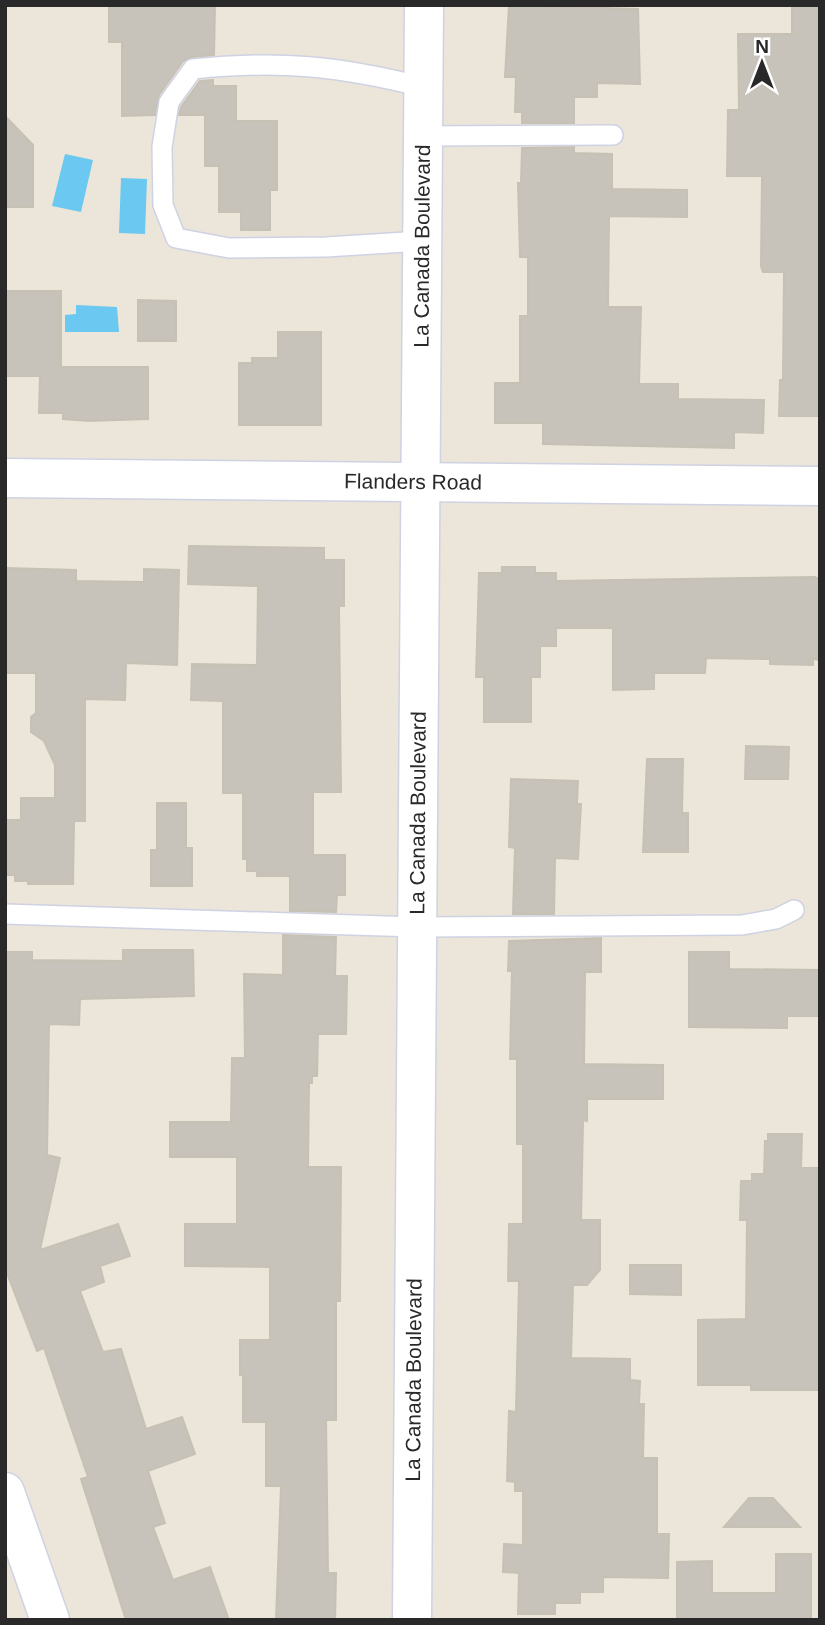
<svg xmlns="http://www.w3.org/2000/svg" width="825" height="1625" font-family="Arial,sans-serif">
  <style>
    .water { fill: #6ac8f1 }
    .building { fill: #c7c2ba; stroke: #c7c1b4; stroke-width: 2 }
    .lines { fill: none; stroke-linecap: round; stroke-linejoin: round }
    .lane-casing { stroke: #cfd2e2; stroke-width: 22 }
    .street-casing { stroke: #cfd2e2; stroke-width: 41 }
    .secondary-casing { stroke: #cfd2e2; stroke-width: 41 }
    .lane { stroke: #fff; stroke-width: 19 }
    .street { stroke: #fff; stroke-width: 38 }
    .secondary { stroke: #fff; stroke-width: 38 }
    .labels { text-anchor: middle; stroke-width: 5; stroke-linejoin: round; paint-order: stroke }
    .street-label { font-size: 21px; fill: #292929; stroke: #fff }
  </style>
  <rect width="100%" height="100%" fill="#ece5da"/>
  <!-- water -->
  <g class="water">
    <polygon points="65,154 93,160 81,212 52,206"/>
    <polygon points="121,178 147,179 145,234 119,233"/>
    <polygon points="76,305 117,307 119,332 65,332 65,315 76,314"/>
  </g>
  <!-- building -->
  <g class="building">
    <polygon points="109,5 215,5 214,55 192,57 183,61 159,95 155,115 122,116 122,42 109,42"/>
    <polygon points="509,5 638,9 640,84 597,83 597,97 574,97 574,123 522,123 522,112 515,112 516,77 505,77"/>
    <polygon points="792,5 820,5 820,416 779,416 780,380 783,380 784,272 763,272 761,266 762,176 727,176 728,110 739,110 738,34 792,34"/>
    <polygon points="213,80 213,86 236,86 236,121 277,121 277,190 270,190 270,230 241,230 241,212 219,212 219,166 205,166 205,115 179,115 181,107 200,81"/>
    <polygon points="5,116 33,145 33,207 5,207"/>
    <polygon points="574,147 574,153 612,154 612,189 687,190 687,217 609,216 608,307 641,307 639,384 678,384 678,399 764,400 763,433 734,432 734,448 543,444 543,423 495,423 495,383 520,383 520,316 528,316 528,257 520,257 518,183 521,183 522,148"/>
    <polygon points="5,291 61,291 61,367 148,367 148,419 89,421 63,419 63,413 39,413 40,376 5,376"/>
    <polygon points="138,300 176,301 176,341 138,341"/>
    <polygon points="278,332 321,332 321,425 239,425 239,363 252,363 252,358 278,358"/>
    <polygon points="189,546 324,548 324,560 344,560 344,606 339,606 341,792 313,792 313,855 345,855 345,895 337,895 336,912 290,911 290,876 257,876 257,871 247,871 247,859 243,859 243,793 223,793 223,701 191,700 192,664 257,665 258,586 188,584"/>
    <polygon points="502,567 535,567 535,573 556,573 556,581 815,577 820,580 820,660 813,659 813,665 770,664 770,659 706,658 705,673 654,673 654,689 613,690 613,628 556,628 556,646 540,646 540,677 531,677 531,722 484,722 484,677 476,677 479,573 502,573"/>
    <polygon points="5,568 76,570 76,581 144,582 144,569 179,570 177,665 126,663 125,700 85,699 85,821 74,821 73,884 28,884 28,881 15,881 15,875 5,875 5,820 21,820 21,798 55,798 55,765 44,741 31,732 31,717 36,713 36,673 5,673"/>
    <polygon points="746,746 789,747 788,779 745,779"/>
    <polygon points="647,759 683,759 682,813 688,813 688,852 643,852"/>
    <polygon points="511,779 578,781 577,804 581,804 578,859 555,858 554,914 513,914 515,848 509,847"/>
    <polygon points="157,803 186,803 186,848 192,848 192,886 151,886 151,850 157,850"/>
    <polygon points="283,935 336,937 335,976 347,976 346,1034 318,1034 317,1076 312,1076 312,1083 309,1083 308,1167 341,1167 340,1301 336,1301 336,1420 326,1420 328,1573 336,1573 335,1620 276,1620 281,1486 266,1486 266,1422 243,1422 243,1375 240,1375 240,1340 270,1340 270,1267 185,1266 185,1224 237,1224 237,1157 170,1157 170,1122 231,1122 232,1058 245,1058 244,974 283,975"/>
    <polygon points="601,938 601,972 585,972 584,1064 663,1065 663,1099 587,1099 587,1121 583,1120 581,1220 600,1220 600,1270 587,1285 573,1285 571,1358 630,1359 630,1380 640,1381 639,1404 644,1404 643,1458 657,1458 657,1534 669,1534 668,1578 603,1577 603,1592 580,1592 580,1603 555,1603 555,1614 518,1614 519,1573 503,1572 504,1544 523,1545 523,1491 515,1491 515,1482 507,1481 509,1411 516,1412 519,1281 508,1281 509,1224 523,1224 523,1144 517,1144 517,1059 510,1059 512,971 508,971 509,941"/>
    <polygon points="123,950 193,950 194,996 80,999 79,1025 49,1024 47,1155 60,1158 40,1250 118,1224 130,1256 100,1266 104,1282 80,1291 103,1352 121,1349 146,1429 182,1417 195,1454 148,1471 165,1523 153,1527 173,1580 210,1567 229,1620 126,1620 81,1479 88,1477 44,1348 37,1351 5,1268 5,952 32,952 32,960 123,961"/>
    <polygon points="689,952 729,952 729,969 820,970 820,1016 787,1016 787,1028 689,1027"/>
    <polygon points="768,1134 802,1134 801,1168 818,1168 820,1390 751,1390 751,1385 698,1385 698,1320 746,1319 747,1220 740,1220 741,1181 752,1181 752,1174 764,1174 765,1141 768,1141"/>
    <polygon points="630,1265 681,1265 681,1295 630,1294"/>
    <polygon points="749,1498 773,1498 800,1527 724,1527"/>
    <polygon points="776,1554 811,1554 811,1620 677,1620 677,1562 712,1561 712,1593 776,1593"/>
  </g>
  <g class="lines">
    <!-- lane casing -->
    <g class="lane-casing">
      <g id="lane">
        <polyline points="423,136 613,135"/>
        <path d="M422,241L326,247L229,248L176,238L163,205L162,147L169,102L193,69C279,60 339,66 423,87"/>
        <polyline points="5,914 416,927 742,925 776,919 794,910"/>
      </g>
    </g>
    <!-- street casing -->
    <g class="street-casing">
      <g id="street">
        <path id="s1" d="M5,478L820,486"/>
        <polyline points="5,1492 50,1620"/>
      </g>
    </g>
    <!-- secondary casing -->
    <g class="secondary-casing">
      <g id="secondary">
        <path id="s2" d="M412,1620L424,5"/>
      </g>
    </g>
    <!-- lane -->
    <use href="#lane" class="lane"/>
    <!-- street -->
    <use href="#street" class="street"/>
    <!-- secondary -->
    <use href="#secondary" class="secondary"/>
  </g>
  <g class="labels">
    <!-- street labels -->
    <g class="street-label">
      <text dy="7" stroke="none"><textPath href="#s2" startOffset="1374">La Canada Boulevard</textPath></text>
      <text dy="7" stroke="none"><textPath href="#s1" startOffset="408">Flanders Road</textPath></text>
      <text dy="7" stroke="none"><textPath href="#s2" startOffset="807">La Canada Boulevard</textPath></text>
      <text dy="7" stroke="none"><textPath href="#s2" startOffset="240">La Canada Boulevard</textPath></text>
    </g>
  </g>
  <!-- border -->
  <rect width="825" height="1625" fill="none" stroke="#292929" stroke-width="14"/>
  <!-- north arrow -->
  <g transform="translate(762 63)" stroke="#ffffff" stroke-width="5" paint-order="stroke">
  <path d="M0-5L12 26L0 18L-12 26Z" fill="#292929"/>
  <text y="-10" font-size="19" font-weight="bold" text-anchor="middle" fill="#292929">N</text>
  </g>
</svg>
